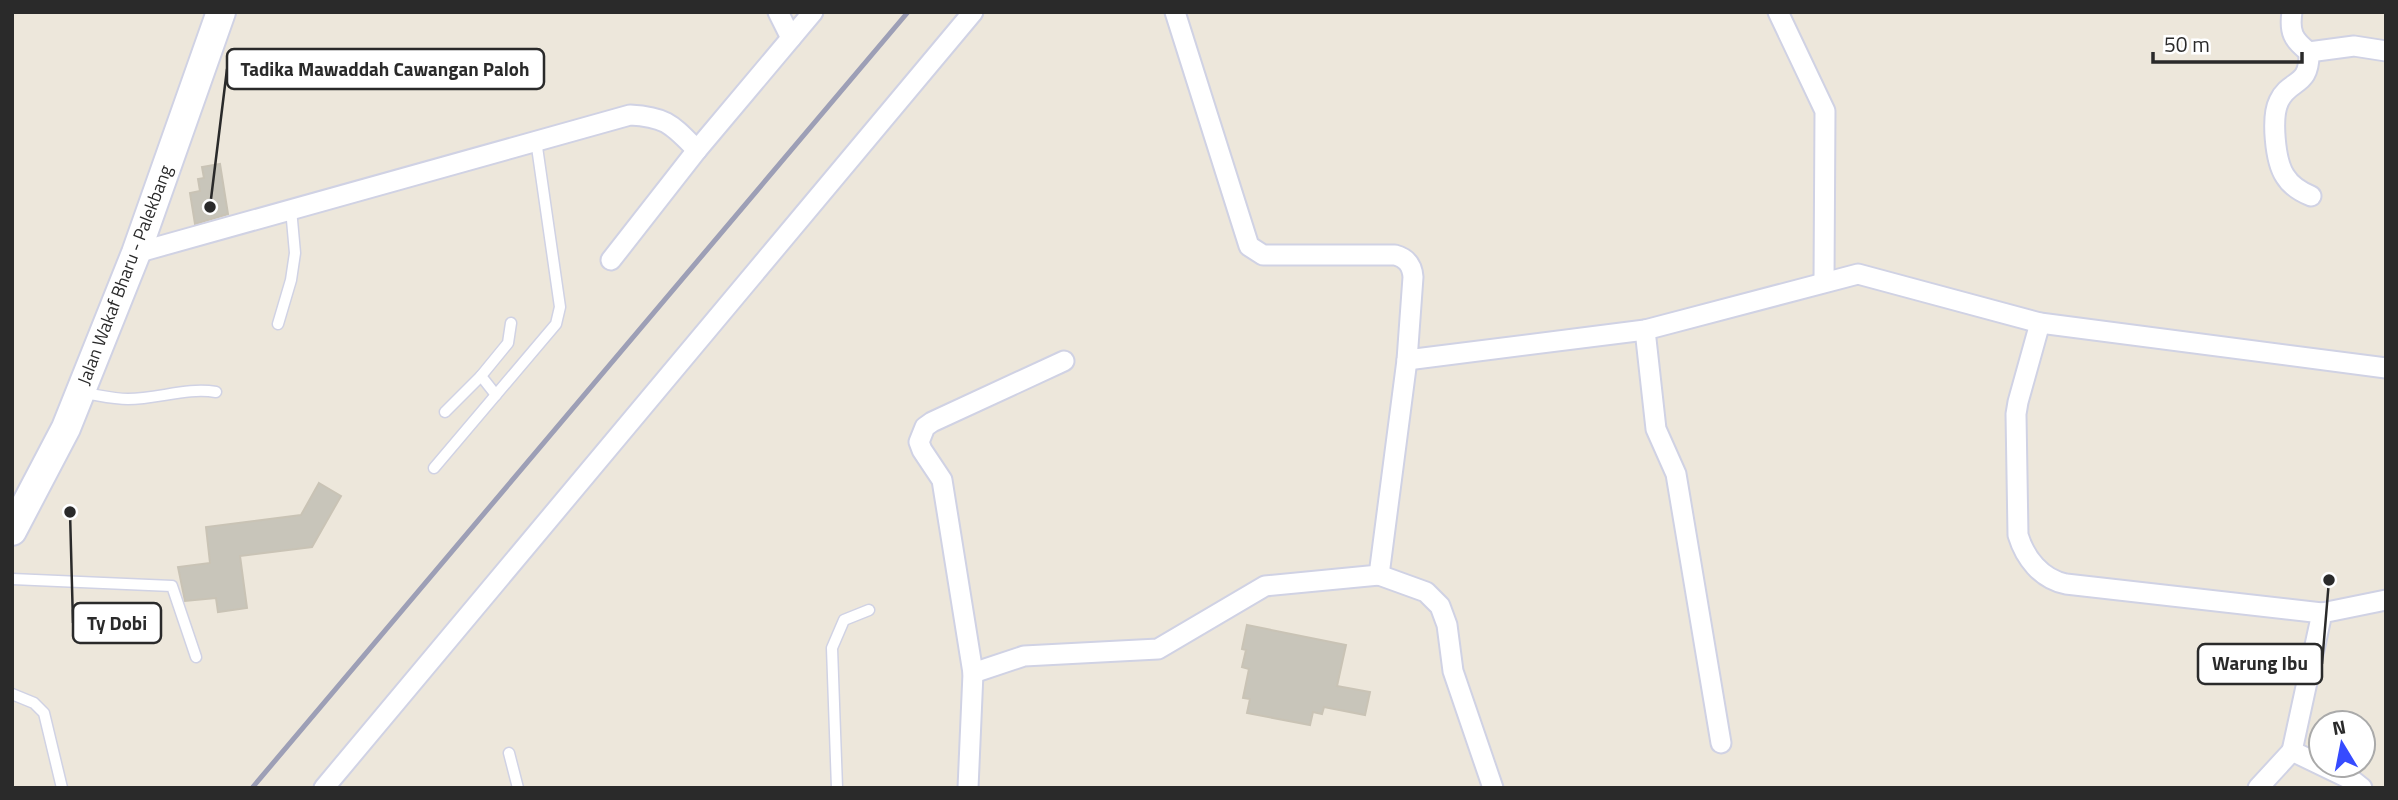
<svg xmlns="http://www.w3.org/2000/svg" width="2398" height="800" font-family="'Titillium Web',sans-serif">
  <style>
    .building { fill: #c8c5ba; stroke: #c9c3b5; stroke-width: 2 }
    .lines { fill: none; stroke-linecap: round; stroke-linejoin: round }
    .service-casing { stroke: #d0d2e4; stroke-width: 13 }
    .minor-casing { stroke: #d0d2e4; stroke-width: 23 }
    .secondary-casing { stroke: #d0d2e4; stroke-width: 32 }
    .service { stroke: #fff; stroke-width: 10 }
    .minor { stroke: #fff; stroke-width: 19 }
    .secondary { stroke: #fff; stroke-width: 28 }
    .rail { stroke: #9d9fb6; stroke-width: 5 }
    .labels { text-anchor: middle; stroke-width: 7; stroke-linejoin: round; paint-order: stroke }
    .street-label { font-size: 18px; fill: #2a2a2a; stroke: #fff }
    .leader { fill: none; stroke: #2a2a2a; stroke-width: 2.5 }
    .callout-dot { fill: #2a2a2a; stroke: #fff; stroke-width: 2.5 }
    .callout { fill: #fff; stroke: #2a2a2a; stroke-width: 2.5 }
    .callout-label { font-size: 19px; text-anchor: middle; font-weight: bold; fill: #2a2a2a }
  </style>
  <rect width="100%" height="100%" fill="#ede7db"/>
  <!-- building -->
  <g class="building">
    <polygon points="220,164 228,214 195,224 190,193 200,191 198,179 204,178 202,167"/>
    <polygon points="319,483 341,496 312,547 240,556 247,608 218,612 216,598 185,601 178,567 210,563 206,527 301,515"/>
    <polygon points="1247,625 1346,645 1337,686 1370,692 1365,715 1324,707 1322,714 1313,712 1310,725 1247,713 1250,699 1243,698 1249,669 1242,667 1246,650 1242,649"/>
  </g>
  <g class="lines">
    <!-- service casing -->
    <g class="service-casing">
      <g id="service">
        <polyline points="278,324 291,280 295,253 291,209"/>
        <path d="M84,393C98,395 113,399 128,399C158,399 187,387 216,392"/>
        <polyline points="496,395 481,376 508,343 511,323"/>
        <polyline points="445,412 481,376"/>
        <polyline points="434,468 556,324 560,307 536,140"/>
        <polyline points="12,579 172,586 196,657"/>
        <polyline points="12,694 34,703 44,713 62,788"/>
        <polyline points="509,753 518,788"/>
        <polyline points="837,788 832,648 844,620 869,610"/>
      </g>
    </g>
    <!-- minor casing -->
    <g class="minor-casing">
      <g id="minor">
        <polyline points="778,12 791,38"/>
        <path d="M1175,12L1249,246L1263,255H1395C1406,258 1412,264 1413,277L1407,360L1645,330L1858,274L2040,323L2386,368"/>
        <polyline points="1778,12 1825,111 1824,282"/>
        <path d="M2292,12C2289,32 2293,40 2309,52L2354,46L2386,51"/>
        <path d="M2309,52C2310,88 2290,78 2279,101C2271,117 2275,161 2285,176C2291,186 2301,192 2311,196"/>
        <path d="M136,253L630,115C667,117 672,125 697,150L813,12"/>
        <polyline points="611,260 697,150"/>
        <path d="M2040,323L2018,402L2016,414L2018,535C2025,558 2041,579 2066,584L2322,613"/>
        <polyline points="1645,330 1656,429 1676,474 1721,743"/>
        <polyline points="1379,575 1426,592 1440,606 1447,625 1453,671 1493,788"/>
        <polyline points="973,673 1024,656 1158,649 1265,586 1379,575 1407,360"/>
        <polyline points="324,788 973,12"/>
        <polyline points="968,788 973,673 942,480 922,450 919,442 925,427 932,422 1064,361"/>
        <polyline points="2258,788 2292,751"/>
        <polyline points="2362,788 2352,780 2292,751 2322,613 2386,600"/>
      </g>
    </g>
    <!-- secondary casing -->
    <g class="secondary-casing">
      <polyline id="secondary" points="12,531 66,428 136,253 221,12"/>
    </g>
    <!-- service -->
    <use href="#service" class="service"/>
    <!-- minor -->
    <use href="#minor" class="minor"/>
    <!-- secondary -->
    <use href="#secondary" class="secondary"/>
    <!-- rail -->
    <polyline class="rail" points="252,788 908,12"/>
  </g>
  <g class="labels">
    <!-- street labels -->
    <g class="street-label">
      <text transform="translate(125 275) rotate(-69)" y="6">Jalan Wakaf Bharu - Palekbang</text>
    </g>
  </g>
  <!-- callouts -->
  <path class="leader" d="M210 207L227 69M70 512L73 623M2329 580L2322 664"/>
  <g class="callout-dot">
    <circle cx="210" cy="207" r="7"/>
    <circle cx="70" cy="512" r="7"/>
    <circle cx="2329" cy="580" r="7"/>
  </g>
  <g class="callout">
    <rect x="227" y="49" width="317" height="40" rx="7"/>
    <rect x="73" y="603" width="88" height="40" rx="7"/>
    <rect x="2198" y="644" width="124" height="40" rx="7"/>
  </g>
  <g class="callout-label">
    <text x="385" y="76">Tadika Mawaddah Cawangan Paloh</text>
    <text x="117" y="630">Ty Dobi</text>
    <text x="2260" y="670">Warung Ibu</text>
  </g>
  <!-- border -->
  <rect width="2398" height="800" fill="none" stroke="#2a2a2a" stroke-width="28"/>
  <!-- north arrow -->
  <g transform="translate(2342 744) rotate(350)"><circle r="33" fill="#ffffff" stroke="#aaaaaa" stroke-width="2"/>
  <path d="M0-5L12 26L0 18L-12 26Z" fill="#364bff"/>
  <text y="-10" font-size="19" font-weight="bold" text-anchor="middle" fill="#2a2a2a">N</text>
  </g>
  <!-- scale -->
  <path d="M2153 52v10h149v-10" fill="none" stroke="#2a2a2a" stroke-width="3.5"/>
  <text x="2164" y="52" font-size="21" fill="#2a2a2a" stroke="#ffffff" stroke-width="5" paint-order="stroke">50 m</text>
</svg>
